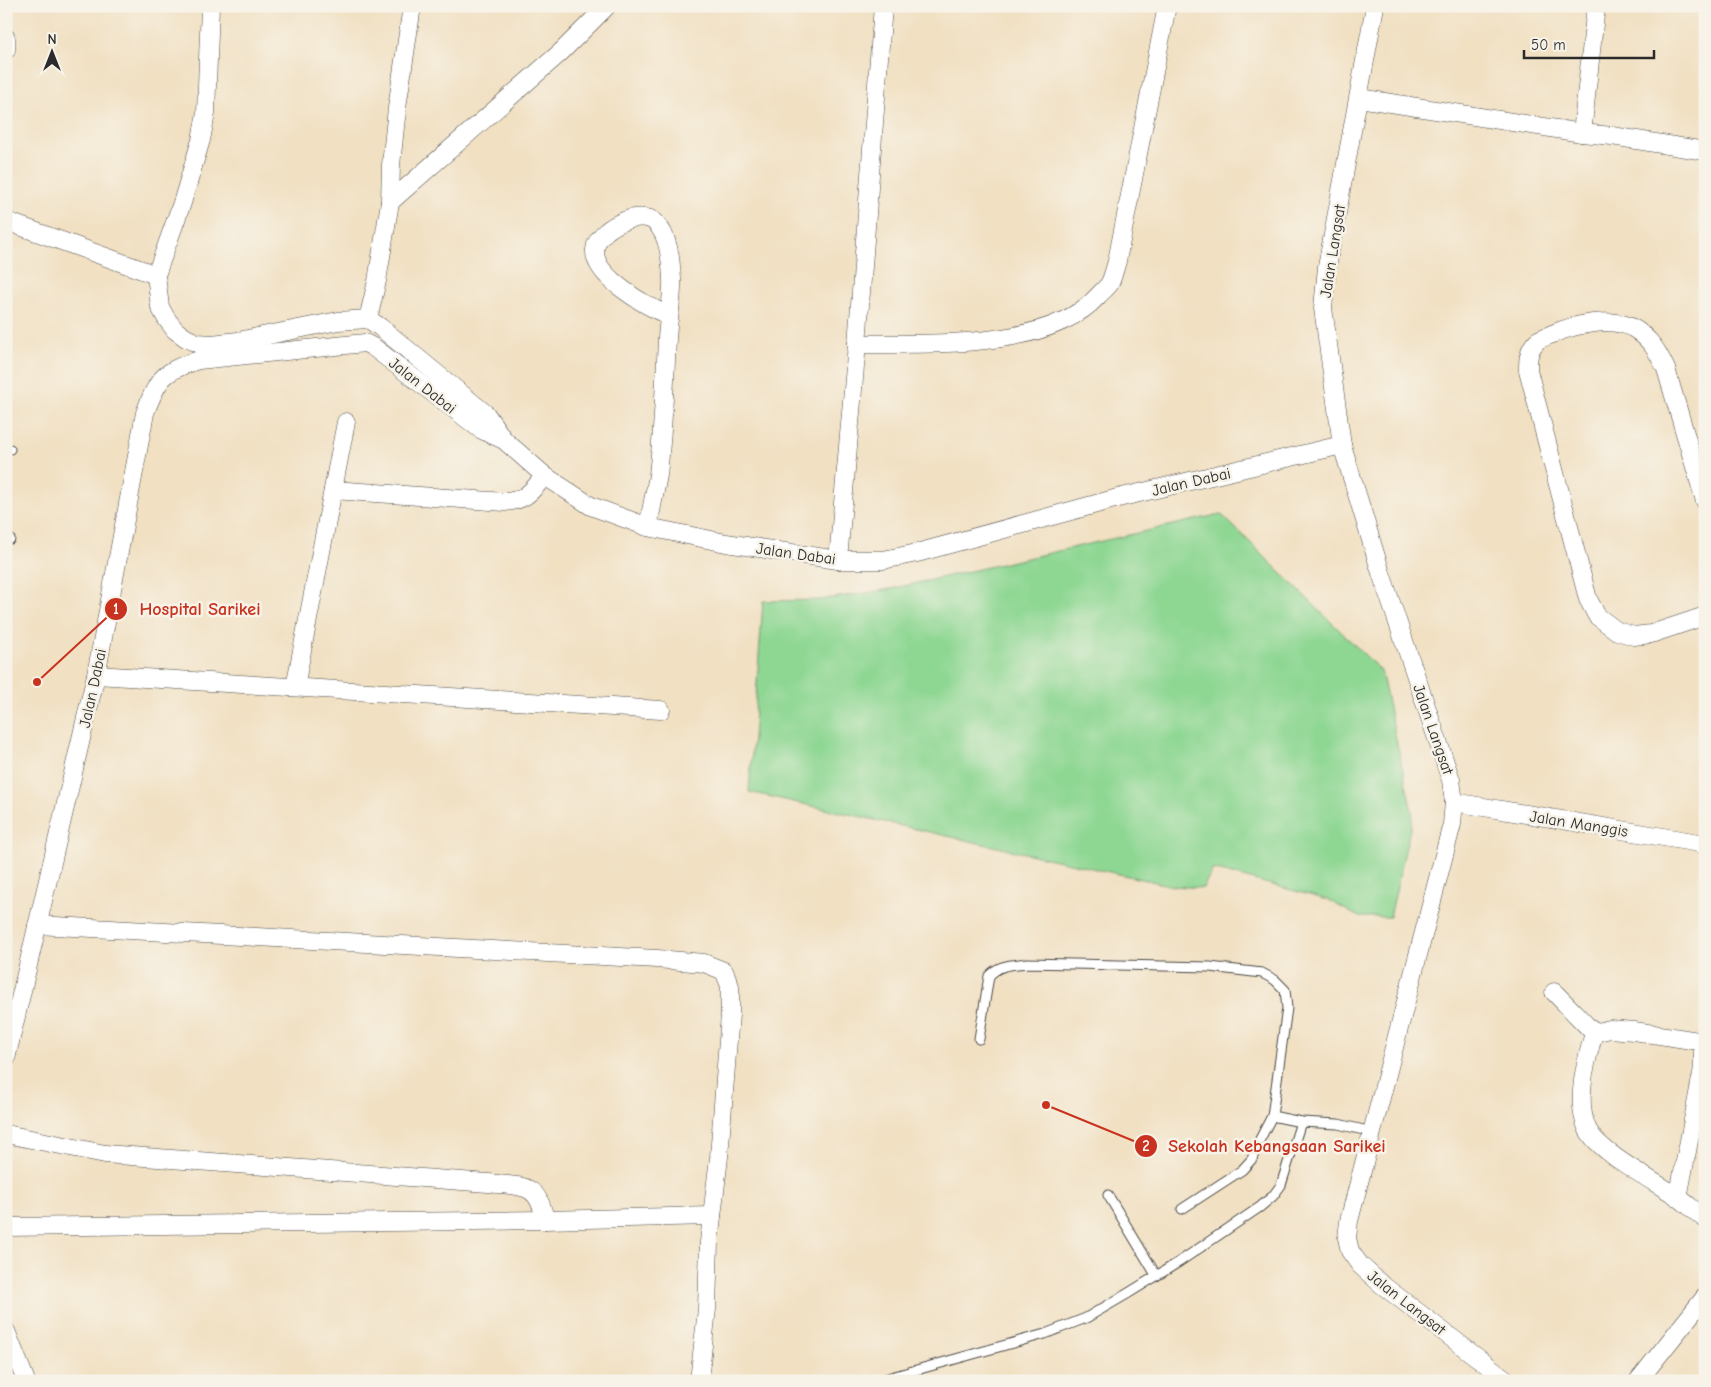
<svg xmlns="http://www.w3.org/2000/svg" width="1711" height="1387" font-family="'Comic Neue',sans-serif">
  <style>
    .green { fill: #8ed793; stroke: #5c815f }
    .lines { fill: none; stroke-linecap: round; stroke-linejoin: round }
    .service-casing { stroke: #494642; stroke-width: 11 }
    .minor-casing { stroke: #494642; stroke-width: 19 }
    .service { stroke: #fff; stroke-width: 9 }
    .minor { stroke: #fff; stroke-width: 18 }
    .labels { text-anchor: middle; stroke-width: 5; stroke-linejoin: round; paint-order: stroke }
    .street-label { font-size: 16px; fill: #2b2b2b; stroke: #f7f3e8 }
    .leader { fill: none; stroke: #c8321e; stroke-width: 2 }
    .callout-dot { fill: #c8321e; stroke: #f7f3e8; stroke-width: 2 }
    .mark-label { font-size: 15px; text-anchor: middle; font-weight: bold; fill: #fff }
    .callout-label { font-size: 18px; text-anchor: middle; font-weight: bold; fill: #c8321e; stroke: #f7f3e8; stroke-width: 5; stroke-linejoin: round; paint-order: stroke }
  </style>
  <rect width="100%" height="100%" fill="#f7f3e8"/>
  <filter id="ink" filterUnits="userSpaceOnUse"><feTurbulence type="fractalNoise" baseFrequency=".02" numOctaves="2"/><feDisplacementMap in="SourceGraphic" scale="10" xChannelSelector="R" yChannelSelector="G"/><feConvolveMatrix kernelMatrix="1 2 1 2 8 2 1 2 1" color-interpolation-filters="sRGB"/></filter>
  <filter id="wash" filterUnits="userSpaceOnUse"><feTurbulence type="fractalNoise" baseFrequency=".0096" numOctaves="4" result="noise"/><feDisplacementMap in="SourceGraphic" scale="20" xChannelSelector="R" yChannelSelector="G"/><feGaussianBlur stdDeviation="1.12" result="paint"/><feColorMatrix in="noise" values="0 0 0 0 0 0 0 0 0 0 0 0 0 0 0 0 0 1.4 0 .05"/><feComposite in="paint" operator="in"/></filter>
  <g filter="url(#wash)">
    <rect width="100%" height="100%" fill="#f1e0c2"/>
    <!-- green -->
    <polygon class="green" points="1221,514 1381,671 1413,816 1390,917 1359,917 1328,900 1213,869 1203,888 1173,886 749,792 763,601 820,600 891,589"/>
  </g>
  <g filter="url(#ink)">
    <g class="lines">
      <!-- service casing -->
      <g class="service-casing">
        <g id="service">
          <polyline points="6,449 10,449"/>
          <polyline points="6,539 10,539"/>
          <path d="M979,1039L989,976C999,964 1013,965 1027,963L1210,967L1262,973L1275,980L1285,990L1287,1008L1272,1116L1301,1122"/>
          <polyline points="1108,1195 1156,1275"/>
          <polyline points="1182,1209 1242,1170 1252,1159 1258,1143 1272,1116"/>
          <polyline points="884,1379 1045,1334 1086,1318 1127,1294 1179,1262 1260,1207 1273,1196 1281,1185 1301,1122 1338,1124 1372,1132"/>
        </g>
      </g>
      <!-- minor casing -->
      <g class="minor-casing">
        <g id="minor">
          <polyline points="210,6 206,113 201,140 182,203 156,275 160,307 166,318 175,330 186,338 197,343 212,344 238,341 338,321 368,319 380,327 486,414 504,440"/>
          <polyline points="1375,6 1327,267 1323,308 1342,445 1381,573 1451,780 1454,802 1452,824 1349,1221 1347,1238 1350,1251 1360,1265 1381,1284 1508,1381"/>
          <polyline points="6,38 6,50"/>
          <polyline points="1359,98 1582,133 1612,136 1705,151"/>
          <polyline points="1582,133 1596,6"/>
          <polyline points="390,202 561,52 607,6"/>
          <polyline points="6,221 156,275"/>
          <polyline points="368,319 377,281 390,202 391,165 397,108 412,6"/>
          <path d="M857,344C926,343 1047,351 1097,297C1101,292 1107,288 1110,283C1113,276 1115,268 1117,261L1167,6"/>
          <path d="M333,490L505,502C527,500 530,492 545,476"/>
          <path d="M1705,501L1666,369C1658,352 1650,338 1633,328C1611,316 1572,325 1550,335C1546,337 1540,338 1537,341C1528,350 1528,359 1528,370L1588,599L1597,616L1617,631L1634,636L1651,634L1705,616"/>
          <path d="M648,527C651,510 655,492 658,475C663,430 665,384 667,339C668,319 673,299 672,279C671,261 669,235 655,222C640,208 596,229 595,250C593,277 648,307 668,315"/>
          <polyline points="838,560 857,344 883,6"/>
          <polyline points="96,675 661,710"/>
          <polyline points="295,687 346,422"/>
          <polyline points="1454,802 1705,844"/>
          <polyline points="37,925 657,959 704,963 724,971 730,986 730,1014 719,1157 709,1242 707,1309 699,1381"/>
          <polyline points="1554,992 1594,1033"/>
          <path d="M6,1059L96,675L145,413C158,378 163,371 199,360L365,343L373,347L480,429L504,440L545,476L591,506L648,527L726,543L838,560H883L917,553L1118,498L1342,445"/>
          <path d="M6,1134L105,1154L488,1183C521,1187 538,1181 545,1220"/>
          <path d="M1678,1198L1703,1068V1046L1698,1041L1634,1031L1610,1029L1594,1033C1586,1061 1575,1100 1587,1128C1597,1152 1656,1182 1678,1197C1687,1204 1696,1212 1705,1219"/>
          <polyline points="6,1227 545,1220 712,1216"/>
          <polyline points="6,1331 26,1381"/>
          <polyline points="1638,1381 1705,1297"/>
        </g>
      </g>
      <!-- service -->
      <use href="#service" class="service"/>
      <!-- minor -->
      <use href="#minor" class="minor"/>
    </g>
  </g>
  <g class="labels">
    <!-- street labels -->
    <g class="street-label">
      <text transform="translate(1332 251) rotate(-81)" y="6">Jalan Langsat</text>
      <text transform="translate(423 385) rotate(38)" y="6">Jalan Dabai</text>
      <text transform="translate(1191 481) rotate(-13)" y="6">Jalan Dabai</text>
      <text transform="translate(796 553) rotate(8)" y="6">Jalan Dabai</text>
      <text transform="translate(92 688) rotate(-78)" y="6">Jalan Dabai</text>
      <text transform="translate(1434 729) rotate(71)" y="6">Jalan Langsat</text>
      <text transform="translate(1579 823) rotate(9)" y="6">Jalan Manggis</text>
      <text transform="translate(1407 1302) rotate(38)" y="6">Jalan Langsat</text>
    </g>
  </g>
  <!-- callouts -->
  <path class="leader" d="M37 682L116 609M1046 1105L1146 1146"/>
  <g class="callout-dot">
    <circle cx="37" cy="682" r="5"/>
    <circle cx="1046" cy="1105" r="5"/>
    <circle cx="116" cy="609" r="12"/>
    <circle cx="1146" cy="1146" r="12"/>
  </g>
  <g class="mark-label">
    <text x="116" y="614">1</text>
    <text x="1146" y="1151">2</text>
  </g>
  <g class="callout-label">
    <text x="200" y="615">Hospital Sarikei</text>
    <text x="1277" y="1152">Sekolah Kebangsaan Sarikei</text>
  </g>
  <!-- margin -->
  <rect width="1711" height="1387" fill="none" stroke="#f7f3e8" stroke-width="25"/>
  <!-- north arrow -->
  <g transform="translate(52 52)" stroke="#f7f3e8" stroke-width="4" paint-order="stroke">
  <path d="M0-4L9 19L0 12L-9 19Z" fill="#2b2b2b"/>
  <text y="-8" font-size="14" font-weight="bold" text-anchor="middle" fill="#2b2b2b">N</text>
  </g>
  <!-- scale -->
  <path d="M1524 50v8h130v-8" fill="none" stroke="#2b2b2b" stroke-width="2.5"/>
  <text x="1531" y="50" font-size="15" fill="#2b2b2b" stroke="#f7f3e8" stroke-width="4" paint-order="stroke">50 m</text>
</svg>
